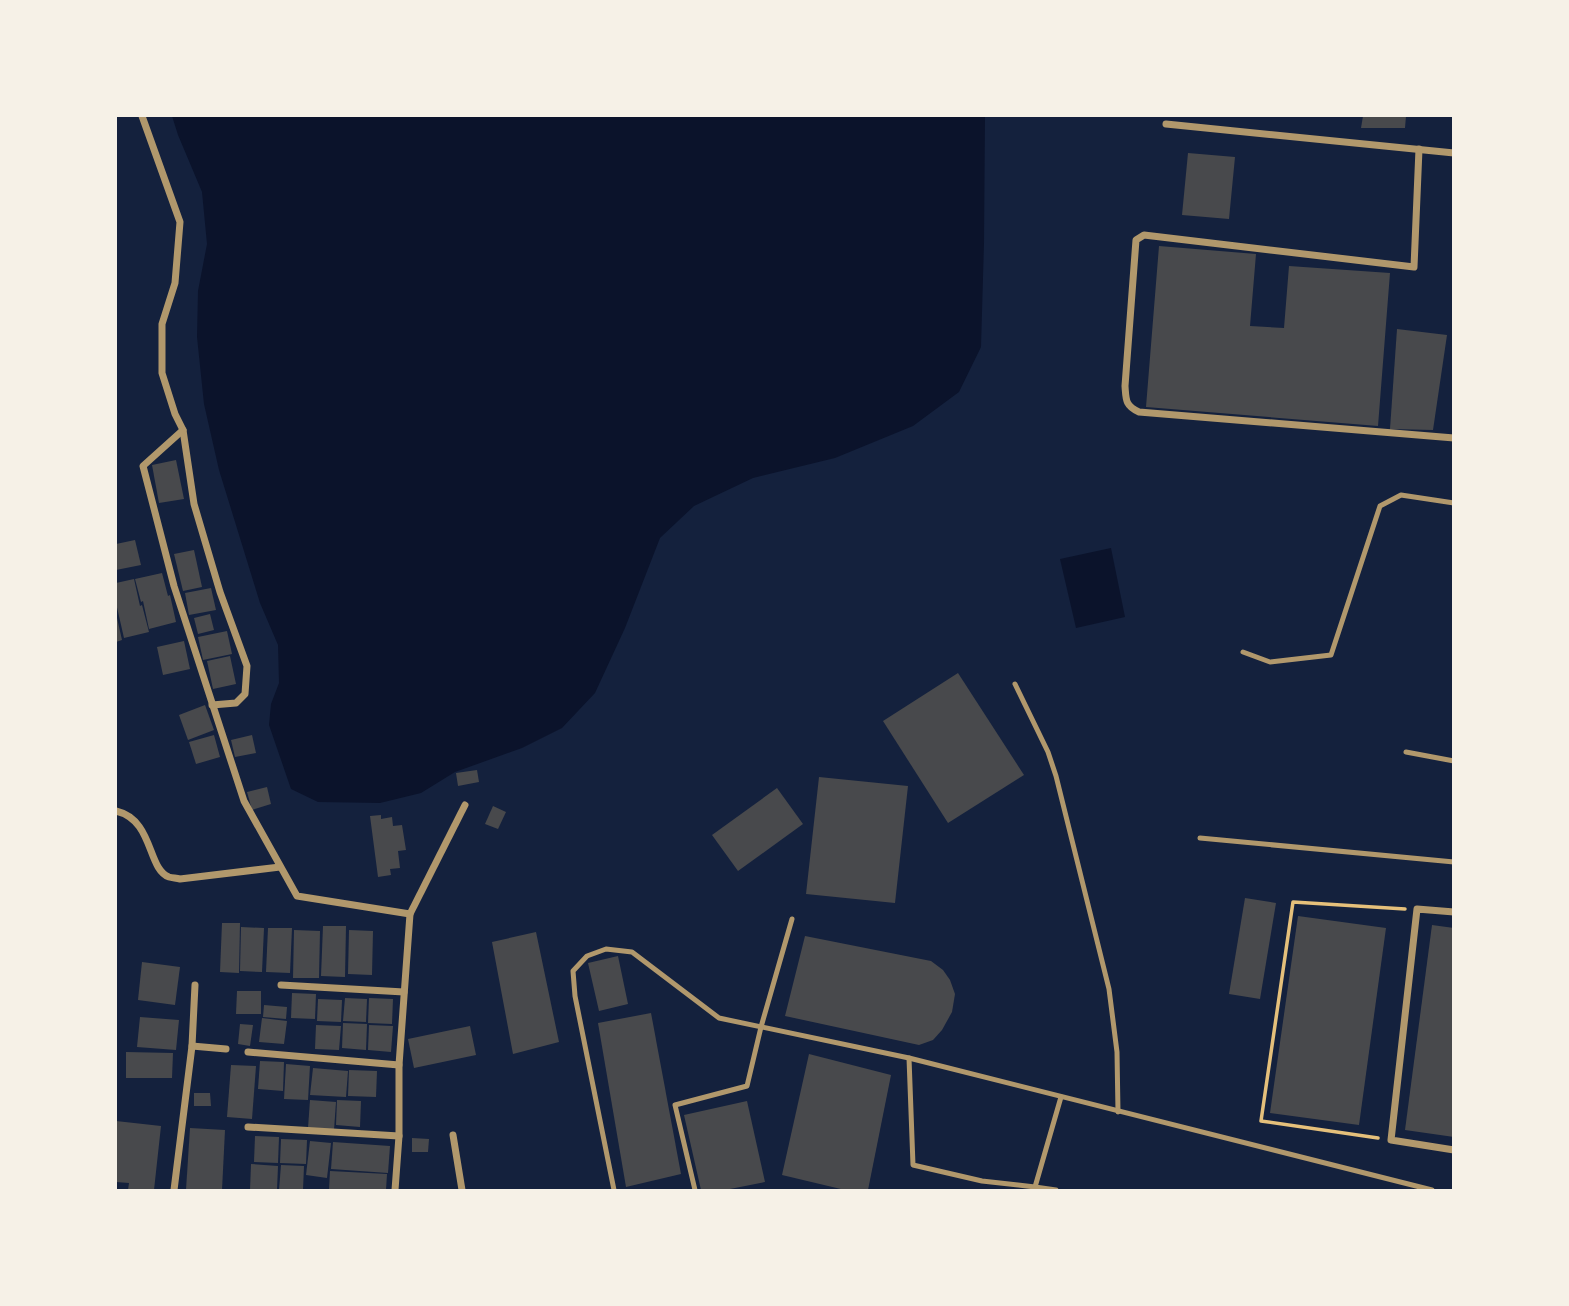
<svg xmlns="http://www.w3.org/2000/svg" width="1569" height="1306" font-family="'Playfair Display',serif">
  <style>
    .water { fill: #0b132b }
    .building { fill: #48494c }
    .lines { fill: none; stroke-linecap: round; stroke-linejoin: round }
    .path { stroke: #e5c07b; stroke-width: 3.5 }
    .service { stroke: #b1986c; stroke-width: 5 }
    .minor { stroke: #b1986c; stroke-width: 7 }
  </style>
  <rect width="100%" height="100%" fill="#14213d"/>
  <!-- water -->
  <g class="water">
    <polygon points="172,116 985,116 984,243 981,347 959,392 913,426 835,458 753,478 694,506 660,538 625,628 595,693 562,728 522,748 455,772 421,793 380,803 318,802 291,789 269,725 271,704 279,683 278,645 260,603 219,470 204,404 197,337 198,291 207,244 202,192 178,135"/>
    <polygon points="1111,548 1125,617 1076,628 1060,559"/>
  </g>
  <!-- building -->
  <g class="building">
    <polygon points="1363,116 1406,116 1405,128 1361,128"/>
    <polygon points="1188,153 1235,157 1229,219 1182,215"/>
    <polygon points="1159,246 1256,254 1250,326 1284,328 1289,266 1390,273 1378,426 1146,407"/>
    <polygon points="1397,329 1447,335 1433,430 1390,429"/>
    <polygon points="176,460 184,499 159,503 152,465"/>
    <polygon points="135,540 141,565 116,570 116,544"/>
    <polygon points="194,550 202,587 183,591 174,554"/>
    <polygon points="162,573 168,596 170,595 176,622 149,629 143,601 141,602 135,579"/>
    <polygon points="134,579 140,606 142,605 149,632 124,638 116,603 116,583"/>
    <polygon points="211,588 216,610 189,615 185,593"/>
    <polygon points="210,614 214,630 198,634 194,618"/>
    <polygon points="117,618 122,640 116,642 116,618"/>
    <polygon points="227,631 232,654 203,660 198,637"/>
    <polygon points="184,641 190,669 163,675 157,647"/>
    <polygon points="230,656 236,684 213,689 207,661"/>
    <polygon points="958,673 1024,775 948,823 883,721"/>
    <polygon points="205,705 214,730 188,740 179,715"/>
    <polygon points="214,735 220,757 196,764 189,742"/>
    <polygon points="252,735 256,753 235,757 231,740"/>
    <polygon points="477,770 479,782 458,786 456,773"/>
    <polygon points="819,777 908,786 895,903 806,894"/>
    <polygon points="267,787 271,804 252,810 247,792"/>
    <polygon points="777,788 803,824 738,871 712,835"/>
    <polygon points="493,806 506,812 498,829 485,824"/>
    <polygon points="381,815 381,819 392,817 393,826 402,825 406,850 398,851 400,868 390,869 391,875 378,877 370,816"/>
    <polygon points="1245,898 1276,903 1260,999 1229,994"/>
    <polygon points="1298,916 1386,928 1359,1125 1270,1113"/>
    <polygon points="222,923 240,923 239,973 220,972"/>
    <polygon points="1432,925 1454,928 1454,1137 1405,1130"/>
    <polygon points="323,926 346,926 345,977 321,976"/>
    <polygon points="241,927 264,928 262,972 240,971"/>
    <polygon points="268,928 292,928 290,973 266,972"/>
    <polygon points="294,930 320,931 319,978 293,978"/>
    <polygon points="349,930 373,931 372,975 348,974"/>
    <polygon points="536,932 559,1042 513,1054 492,942"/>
    <polygon points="805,936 931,961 943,970 950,980 955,994 952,1012 942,1030 933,1040 919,1045 785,1016"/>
    <polygon points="618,956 628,1004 599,1011 588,963"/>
    <polygon points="142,962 180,967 175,1005 138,1000"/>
    <polygon points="237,991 261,991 261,1014 236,1014"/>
    <polygon points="292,993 316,994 315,1019 291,1018"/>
    <polygon points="345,998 367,999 366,1022 343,1021"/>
    <polygon points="369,998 393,999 392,1024 368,1023"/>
    <polygon points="318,999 342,1000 341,1022 317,1021"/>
    <polygon points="264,1005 287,1007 286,1019 263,1017"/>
    <polygon points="651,1013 681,1174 626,1187 598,1023"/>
    <polygon points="140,1017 179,1020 176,1050 137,1047"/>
    <polygon points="262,1018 287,1021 284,1044 259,1042"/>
    <polygon points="343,1023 367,1024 366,1050 342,1048"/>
    <polygon points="240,1024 253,1025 250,1046 238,1044"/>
    <polygon points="316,1025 341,1026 339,1050 315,1049"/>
    <polygon points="369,1025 393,1026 391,1052 368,1050"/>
    <polygon points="470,1026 476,1055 414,1068 408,1039"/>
    <polygon points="126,1052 173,1053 172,1078 126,1078"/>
    <polygon points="809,1054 891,1075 868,1190 845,1190 782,1175"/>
    <polygon points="260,1061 284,1062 283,1091 258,1089"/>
    <polygon points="286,1064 310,1066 308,1100 284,1099"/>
    <polygon points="231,1065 256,1066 252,1119 227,1117"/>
    <polygon points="313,1068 348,1071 346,1097 310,1095"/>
    <polygon points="349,1070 377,1071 376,1097 348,1096"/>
    <polygon points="194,1093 210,1093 211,1106 194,1106"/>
    <polygon points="310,1100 336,1102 334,1130 308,1128"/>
    <polygon points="337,1100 361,1101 360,1127 336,1125"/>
    <polygon points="747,1101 765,1182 725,1190 701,1190 684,1115"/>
    <polygon points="116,1121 161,1126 154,1190 128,1190 129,1183 116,1182"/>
    <polygon points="190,1128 225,1130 222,1190 186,1190"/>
    <polygon points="255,1136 279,1137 278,1163 254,1162"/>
    <polygon points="412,1138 429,1139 428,1152 412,1152"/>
    <polygon points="281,1139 307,1140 306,1164 280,1163"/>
    <polygon points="310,1141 331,1143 327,1178 306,1175"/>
    <polygon points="333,1142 390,1146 388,1173 331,1169"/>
    <polygon points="251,1164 278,1166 277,1190 250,1190"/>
    <polygon points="281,1165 304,1166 303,1190 279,1190"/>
    <polygon points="330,1171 387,1174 386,1190 329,1190"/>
  </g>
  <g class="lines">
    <!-- path -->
    <polyline class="path" points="1378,1138 1261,1121 1293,902 1405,909"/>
    <!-- service -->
    <g class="service">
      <polyline points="1243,652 1270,662 1331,655 1380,506 1401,495 1454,503"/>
      <polyline points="1015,684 1048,752 1056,776 1109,989 1117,1052 1118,1112"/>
      <polyline points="1406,752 1454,761"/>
      <polyline points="1200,838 1454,862"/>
      <polyline points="909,1058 913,1165 982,1181 1035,1187"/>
      <polyline points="614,1190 575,996 573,971 587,956 606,949 632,952 719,1018 909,1058 1432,1190"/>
      <polyline points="695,1190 675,1105 747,1086 761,1027 792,919"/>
      <polyline points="1056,1190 1035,1187 1061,1097"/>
    </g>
    <!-- minor -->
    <g class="minor">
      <polyline points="142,116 180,222 175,283 162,324 162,373 175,414 183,430 194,504 220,592 247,666 245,694 236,703 212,705"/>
      <polyline points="1166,124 1454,153"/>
      <path d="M1419,149L1414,267L1144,235L1136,240L1125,386C1126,399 1125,406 1139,412L1454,438"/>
      <polyline points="183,430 143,466 174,586 244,801 297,896 410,914 399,1065 399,1136 395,1190"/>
      <path d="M116,811C154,820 147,869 169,877C172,878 176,878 180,879L280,867"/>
      <polyline points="1454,912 1417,909 1391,1140 1454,1150"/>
      <polyline points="410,914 465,805"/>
      <polyline points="281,985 404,992"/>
      <polyline points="192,1046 226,1049"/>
      <polyline points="248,1052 399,1065"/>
      <polyline points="248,1127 399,1136"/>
      <polyline points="453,1135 462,1190"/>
      <polyline points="174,1190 192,1046 195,985"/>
    </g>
  </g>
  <!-- border -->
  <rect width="1569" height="1306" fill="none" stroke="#f6f1e7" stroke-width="234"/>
</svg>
